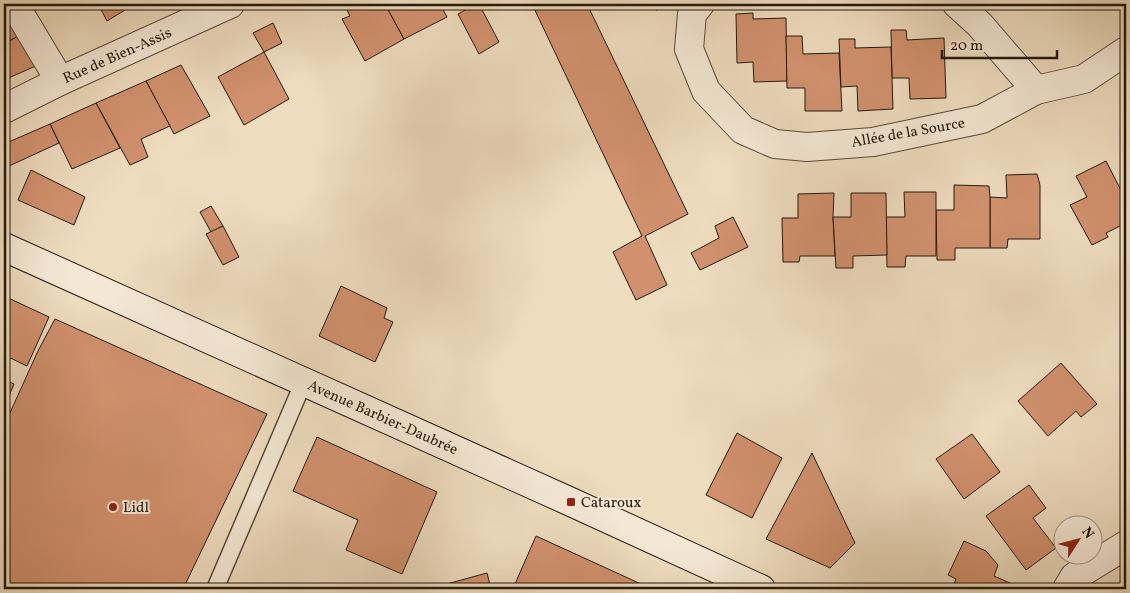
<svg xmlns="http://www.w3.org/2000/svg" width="1130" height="593" font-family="Vollkorn,serif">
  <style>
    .building { fill: #d1916e; stroke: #23190d }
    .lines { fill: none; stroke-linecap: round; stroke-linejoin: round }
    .service-casing { stroke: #564a3a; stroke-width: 19 }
    .minor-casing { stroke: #564a3a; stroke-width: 30 }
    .secondary-casing { stroke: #23190d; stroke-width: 30 }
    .path { stroke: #23190d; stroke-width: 3; stroke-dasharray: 1 2.5; stroke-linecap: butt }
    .service { stroke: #f4e8d5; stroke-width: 16 }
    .minor { stroke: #f4e8d5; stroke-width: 28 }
    .secondary { stroke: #f4e8d5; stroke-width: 28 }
    .poi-dot { fill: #8f2418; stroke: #f4e8d5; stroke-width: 2 }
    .labels { text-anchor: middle; stroke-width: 4; stroke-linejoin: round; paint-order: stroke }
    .street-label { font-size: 15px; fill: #23190d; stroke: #f4e8d5 }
    .poi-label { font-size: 15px; fill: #23190d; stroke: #f4e8d5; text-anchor: start }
  </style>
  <rect width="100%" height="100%" fill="#eedcbf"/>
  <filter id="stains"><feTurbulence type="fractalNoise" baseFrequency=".004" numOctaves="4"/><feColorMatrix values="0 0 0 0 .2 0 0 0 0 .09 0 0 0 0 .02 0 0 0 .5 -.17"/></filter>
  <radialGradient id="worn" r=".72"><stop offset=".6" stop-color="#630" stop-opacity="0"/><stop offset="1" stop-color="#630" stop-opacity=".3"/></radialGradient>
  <!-- building -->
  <g class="building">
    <polygon points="98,4 135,4 107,21"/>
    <polygon points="344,4 385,4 404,39 365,61 342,19 350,16"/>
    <polygon points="385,4 440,4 447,17 404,39"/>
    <polygon points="476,4 479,4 499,42 479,54 458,14"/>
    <polygon points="532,4 587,4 688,214 645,236 667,285 636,300 613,252 642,236"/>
    <polygon points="753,13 753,19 786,18 787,81 754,82 753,62 737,63 736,14"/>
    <polygon points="10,20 20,35 4,44 4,24"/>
    <polygon points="273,23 282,43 264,52 253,33"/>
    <polygon points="891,30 906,30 907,40 944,38 946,98 910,99 909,78 892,78"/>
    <polygon points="20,35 38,65 4,80 4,44"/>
    <polygon points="786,36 802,36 803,54 839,53 842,111 805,111 805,88 787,88"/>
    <polygon points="839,39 855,39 855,48 891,47 893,109 858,111 857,86 841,87"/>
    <polygon points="264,52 289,99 244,125 218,77"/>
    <polygon points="181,65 210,116 174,134 146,81"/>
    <polygon points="146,81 170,126 141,139 148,157 130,165 96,103"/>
    <polygon points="96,103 120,148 72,169 50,124"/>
    <polygon points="50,124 59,143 9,166 4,154 4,144"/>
    <polygon points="1106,161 1126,200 1126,223 1106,233 1108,237 1092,245 1070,205 1087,197 1076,176"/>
    <polygon points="31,170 85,197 74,225 18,200"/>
    <polygon points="1037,174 1040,185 1040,239 1008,239 1007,248 990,248 990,197 1007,198 1006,175"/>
    <polygon points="954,185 989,186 990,197 990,248 955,248 955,260 937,260 936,210 954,210"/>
    <polygon points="904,192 936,192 936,256 906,256 905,267 887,267 886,217 905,217"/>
    <polygon points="834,193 833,217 835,256 800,256 799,262 783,262 782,218 798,218 798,194"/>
    <polygon points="851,193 886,193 887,255 853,256 853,268 836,268 833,217 851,217"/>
    <polygon points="211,206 223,226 211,232 200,212"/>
    <polygon points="733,217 748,247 700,270 691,253 719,238 715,226"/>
    <polygon points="223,226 239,257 223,265 206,234"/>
    <polygon points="341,286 387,308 384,318 393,322 375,362 319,336"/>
    <polygon points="4,296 49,317 27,366 4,355"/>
    <polygon points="55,319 267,414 183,589 4,589 4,426 38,351"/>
    <polygon points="1061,363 1097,404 1081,417 1076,411 1048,436 1018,401"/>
    <polygon points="4,379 14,384 4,408"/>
    <polygon points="737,433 782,458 752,518 706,495"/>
    <polygon points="972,434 1000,472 964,499 936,459"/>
    <polygon points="317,437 437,492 402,574 346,550 358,520 293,491"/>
    <polygon points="812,453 855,543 830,568 766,539"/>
    <polygon points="1029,485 1046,508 1033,518 1056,548 1026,570 986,516"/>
    <polygon points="536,536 641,584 638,589 527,589 515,584"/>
    <polygon points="964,541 986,551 998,565 994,576 1019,587 1018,589 952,589 956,579 948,575"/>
    <polygon points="487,573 491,589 433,589 432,588"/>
  </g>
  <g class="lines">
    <!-- service casing -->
    <g class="service-casing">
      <polyline id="service" points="215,589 304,381"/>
    </g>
    <!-- minor casing -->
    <g class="minor-casing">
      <g id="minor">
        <polyline points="14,4 60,81"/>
        <polyline points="700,4 692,14 689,49 706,91 743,130 775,144 807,147 873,142 982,119 1036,90 1084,79 1126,51"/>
        <polyline points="957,4 980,25 1036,90"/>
        <polyline points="4,109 60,81 230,4"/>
        <polyline points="1067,589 1074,577 1126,545"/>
      </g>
    </g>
    <!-- secondary casing -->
    <g class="secondary-casing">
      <polyline id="secondary" points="4,247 571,502 761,589"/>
    </g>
    <!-- path -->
    <polyline class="path" points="652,4 659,11"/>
    <!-- service -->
    <use href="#service" class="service"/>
    <!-- minor -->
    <use href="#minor" class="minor"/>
    <!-- secondary -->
    <use href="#secondary" class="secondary"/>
  </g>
  <!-- markers -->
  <g class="poi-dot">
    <rect x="566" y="497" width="10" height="10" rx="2.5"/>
    <circle cx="113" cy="507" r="5"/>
  </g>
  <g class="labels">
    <!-- street labels -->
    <g class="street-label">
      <text transform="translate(117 55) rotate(-24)" y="5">Rue de Bien-Assis</text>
      <text transform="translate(908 132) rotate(-10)" y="5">Allée de la Source</text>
      <text transform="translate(383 417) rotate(24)" y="5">Avenue Barbier-Daubrée</text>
    </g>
    <!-- poi labels -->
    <g class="poi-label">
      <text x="581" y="507">Cataroux</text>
      <text x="123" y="512">Lidl</text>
    </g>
  </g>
  <!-- margin -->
  <rect width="1130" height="593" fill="none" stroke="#eedcbf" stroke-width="20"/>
  <rect x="5" y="5" width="1120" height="583" fill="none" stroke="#23190d" stroke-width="2.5"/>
  <rect x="10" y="10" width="1110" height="573" fill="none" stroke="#23190d"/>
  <!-- north arrow -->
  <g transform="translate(1078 540) rotate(54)"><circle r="24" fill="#f4e8d5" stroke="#a09585"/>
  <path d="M0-4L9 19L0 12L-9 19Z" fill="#8f2418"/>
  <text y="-8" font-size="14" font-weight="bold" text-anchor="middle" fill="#23190d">N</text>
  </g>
  <!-- scale -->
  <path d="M942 50v8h115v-8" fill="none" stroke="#23190d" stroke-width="2.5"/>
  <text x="950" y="50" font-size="15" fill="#23190d" stroke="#f4e8d5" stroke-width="4" paint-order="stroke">20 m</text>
  <rect width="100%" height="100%" filter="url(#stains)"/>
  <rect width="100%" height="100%" fill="url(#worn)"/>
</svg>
